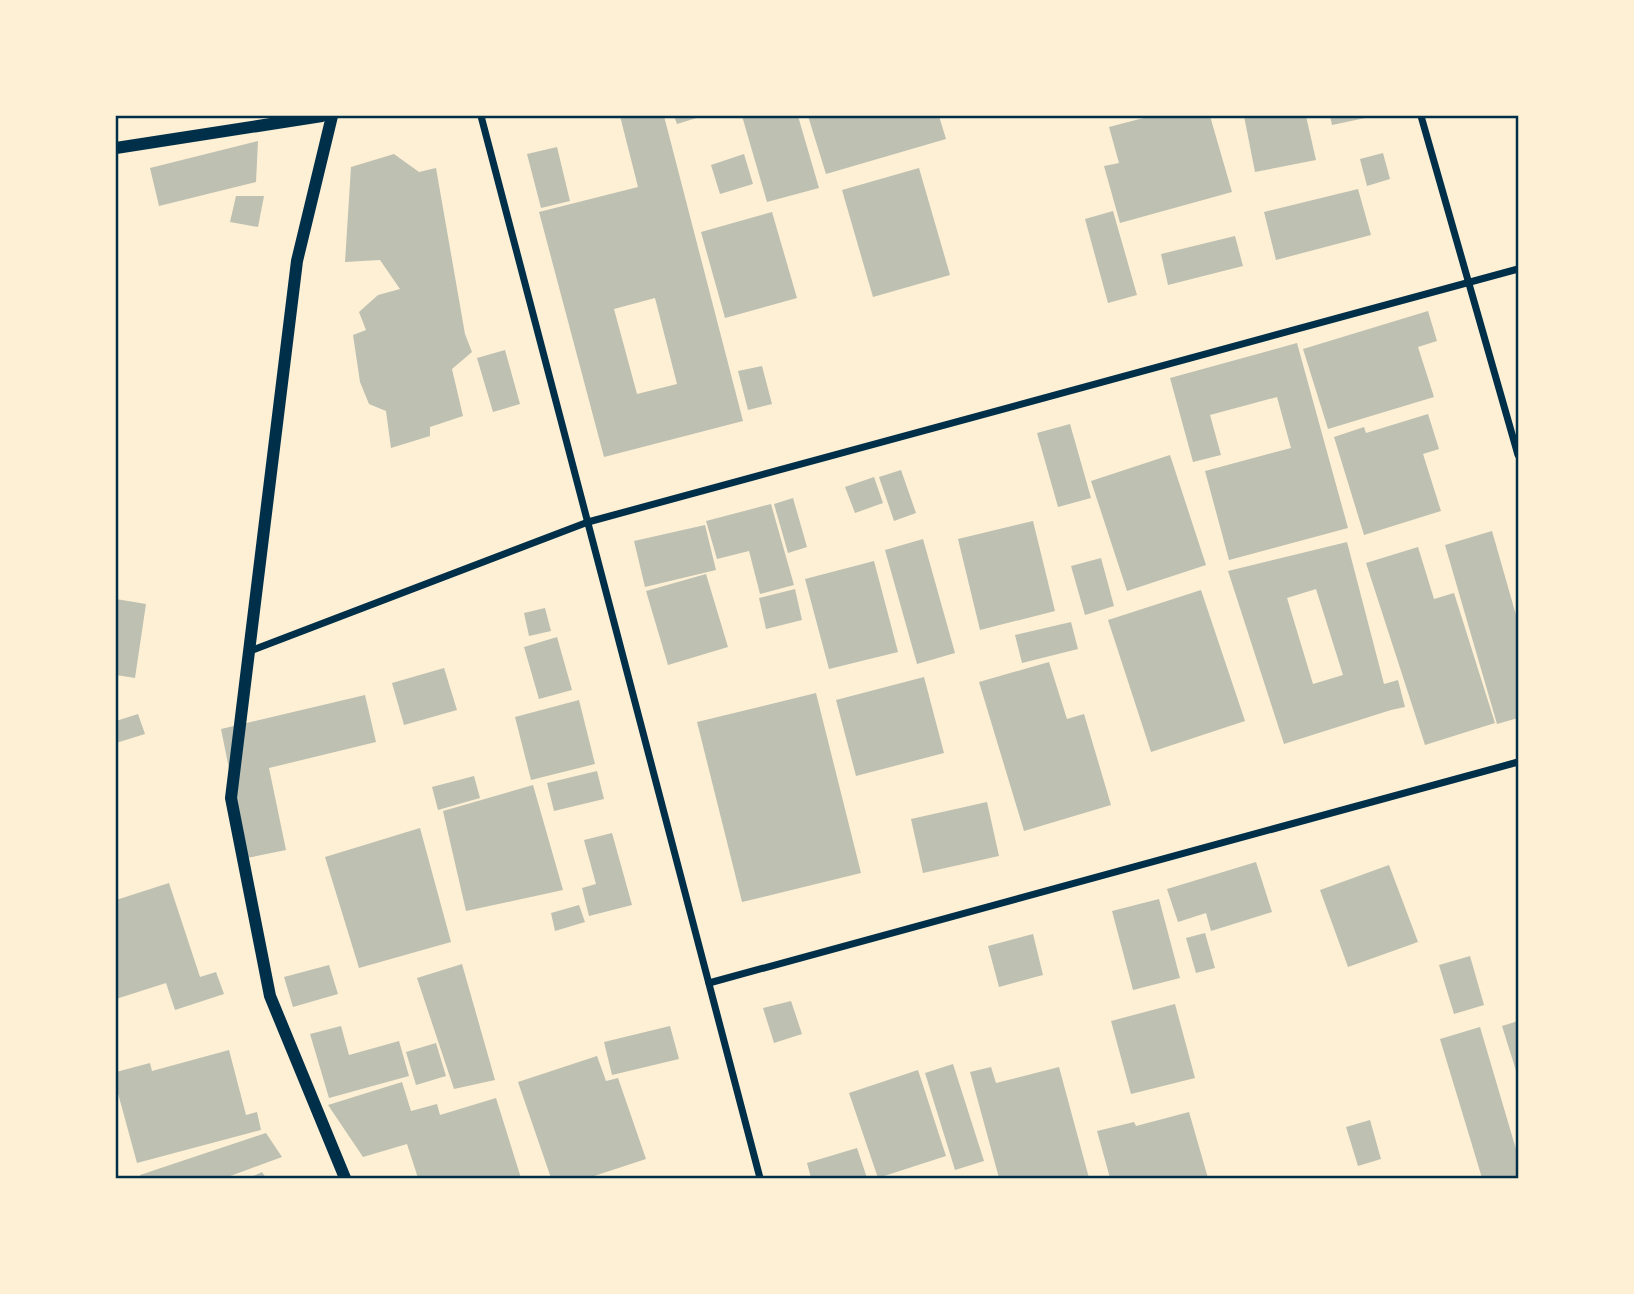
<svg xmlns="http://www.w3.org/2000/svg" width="1634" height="1294" font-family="'Roboto Condensed',sans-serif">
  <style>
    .building { fill: #bec0b2; fill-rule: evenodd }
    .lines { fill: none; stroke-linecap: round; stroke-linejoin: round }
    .minor { stroke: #003049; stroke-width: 7 }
    .tertiary { stroke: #003049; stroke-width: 12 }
    .neatline { fill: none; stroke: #003049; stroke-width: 2.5 }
  </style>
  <rect width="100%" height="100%" fill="#fdf0d5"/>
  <!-- building -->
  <g class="building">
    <path d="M620,116H664L743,421L604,457L539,212L638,187ZM655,298L677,384L637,394L614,309Z"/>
    <polygon points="674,116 703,116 677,124"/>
    <polygon points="742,116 798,116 819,188 767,202"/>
    <polygon points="808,116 939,116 946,139 826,174"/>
    <polygon points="1151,116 1210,116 1232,192 1120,223 1104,166 1119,163 1109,127"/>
    <polygon points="1244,116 1306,116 1316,160 1255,172"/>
    <polygon points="1330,116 1370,116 1370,117 1332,125"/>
    <polygon points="258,141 256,182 159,206 150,168"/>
    <polygon points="557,147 570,201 541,208 527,154"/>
    <polygon points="1383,153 1390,179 1367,186 1360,159"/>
    <polygon points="394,154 419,172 436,168 465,334 472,352 452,369 463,416 430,427 430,436 391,448 386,411 369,404 360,382 353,335 366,330 359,312 378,295 400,289 380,260 345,262 351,167"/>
    <polygon points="744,154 753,184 720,194 711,165"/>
    <polygon points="919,168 950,275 873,297 842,190"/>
    <polygon points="1358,189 1371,235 1276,260 1264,212"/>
    <polygon points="236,196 264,196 258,227 230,222"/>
    <polygon points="1113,211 1137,295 1108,303 1085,219"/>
    <polygon points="772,212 797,298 725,318 701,232"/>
    <polygon points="1235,236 1243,266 1168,285 1161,254"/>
    <polygon points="1428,311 1437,341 1418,347 1434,397 1328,429 1303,349"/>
    <polygon points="1297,343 1348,528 1229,560 1205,471 1291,448 1277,397 1210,415 1221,455 1193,462 1170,378"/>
    <polygon points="505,350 520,404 493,412 477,358"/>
    <polygon points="762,366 772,404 748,410 738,371"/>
    <polygon points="1428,414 1439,449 1423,454 1441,511 1364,535 1334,437 1364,427 1366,433"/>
    <polygon points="1070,424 1091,498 1058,507 1037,433"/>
    <polygon points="1170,455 1206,565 1127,591 1091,481"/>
    <polygon points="901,470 916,513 894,521 879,477"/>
    <polygon points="874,477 883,503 855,513 845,487"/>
    <polygon points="793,498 807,547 788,553 774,504"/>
    <polygon points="771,504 794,585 760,594 749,551 717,559 706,521"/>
    <polygon points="1033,521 1055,611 980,630 958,539"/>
    <polygon points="705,525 716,570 645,587 634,541"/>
    <polygon points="1492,531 1518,622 1518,718 1497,724 1445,545"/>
    <polygon points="923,539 955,653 917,664 885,550"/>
    <path d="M1347,542L1384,684L1398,680L1405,707L1391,710L1284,744L1228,571ZM1316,589L1343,675L1313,684L1287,598Z"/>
    <polygon points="1418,547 1434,599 1454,593 1495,723 1425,745 1366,563"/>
    <polygon points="1101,558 1114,606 1085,615 1071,566"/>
    <polygon points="874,561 898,652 829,669 805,579"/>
    <polygon points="706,574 728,647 668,665 646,591"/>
    <polygon points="795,589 802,620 766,629 759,598"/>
    <polygon points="1201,590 1245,721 1151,752 1108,620"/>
    <polygon points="116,599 146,604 135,678 116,675"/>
    <polygon points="545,608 551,631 529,636 524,613"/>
    <polygon points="1071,622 1078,649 1022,663 1015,635"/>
    <polygon points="557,637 572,690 539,699 524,647"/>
    <polygon points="1049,662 1067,719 1084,714 1111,805 1024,831 979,682"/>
    <polygon points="444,668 457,710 404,725 392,683"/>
    <polygon points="924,677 944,753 856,776 836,700"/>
    <polygon points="816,693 861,873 742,902 697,722"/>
    <polygon points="365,695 376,742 269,768 286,850 247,858 221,729"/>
    <polygon points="579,700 595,764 531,780 515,717"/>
    <polygon points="138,714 145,734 116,743 116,721"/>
    <polygon points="597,771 604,799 554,811 547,783"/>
    <polygon points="474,776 480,798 438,810 432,787"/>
    <polygon points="533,785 563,890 466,911 443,811"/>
    <polygon points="987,802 999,856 923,873 911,819"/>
    <polygon points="420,828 451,942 359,968 325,857"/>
    <polygon points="612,833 632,905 589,916 582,888 596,884 584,840"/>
    <polygon points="1256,862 1272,912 1211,931 1206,913 1178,922 1167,889"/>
    <polygon points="1389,865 1418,942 1348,967 1320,890"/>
    <polygon points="169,883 200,977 216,972 224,994 175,1010 166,983 116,999 116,900"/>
    <polygon points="1159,899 1180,978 1133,990 1112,911"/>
    <polygon points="579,905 585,922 555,931 551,913"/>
    <polygon points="1205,933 1215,968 1196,973 1186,938"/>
    <polygon points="1033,934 1043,975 999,987 988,946"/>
    <polygon points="1470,956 1484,1005 1454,1014 1439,965"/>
    <polygon points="462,964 495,1080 454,1089 417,978"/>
    <polygon points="329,965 338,994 293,1007 284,977"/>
    <polygon points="791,1001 802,1034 774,1043 763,1008"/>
    <polygon points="1175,1004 1195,1078 1131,1094 1111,1021"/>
    <polygon points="1518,1021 1518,1077 1502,1026"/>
    <polygon points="341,1026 349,1055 399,1041 409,1076 329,1098 310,1034"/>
    <polygon points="670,1026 679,1059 612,1075 604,1042"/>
    <polygon points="1480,1027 1518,1156 1518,1178 1482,1178 1440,1039"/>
    <polygon points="436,1043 446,1076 416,1085 406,1052"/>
    <polygon points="229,1050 246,1115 257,1112 261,1130 137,1163 116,1086 116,1072 150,1063 152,1071"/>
    <polygon points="597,1056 606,1081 618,1078 646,1159 588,1178 551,1178 518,1082"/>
    <polygon points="953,1064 984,1161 955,1170 925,1073"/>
    <polygon points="991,1067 996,1083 1059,1067 1089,1178 999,1178 970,1072"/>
    <polygon points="918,1070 946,1156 878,1178 849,1093"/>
    <polygon points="402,1082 411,1111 437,1104 440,1115 496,1098 521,1178 418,1178 407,1144 363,1157 328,1105"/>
    <polygon points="1189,1112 1208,1178 1110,1178 1097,1131 1134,1122 1136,1126"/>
    <polygon points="1370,1120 1381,1159 1358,1166 1346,1127"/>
    <polygon points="266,1133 282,1157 225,1178 141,1178 140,1175"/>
    <polygon points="857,1148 867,1178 811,1178 807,1163"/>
    <polygon points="262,1172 266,1178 249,1178"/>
  </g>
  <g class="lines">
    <!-- minor -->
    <g class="minor">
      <polyline points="481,116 760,1178"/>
      <polyline points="1421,116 1518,455"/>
      <polyline points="250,651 588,522 1518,269"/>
      <polyline points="709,983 1518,762"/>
    </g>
    <!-- tertiary -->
    <g class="tertiary">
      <polyline points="332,116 297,261 231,798 270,996 345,1178"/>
      <polyline points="116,148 322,116"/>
    </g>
  </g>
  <!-- border -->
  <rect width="1634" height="1294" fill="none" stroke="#fdf0d5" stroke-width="234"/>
  <rect x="117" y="117" width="1400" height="1060" class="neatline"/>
</svg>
